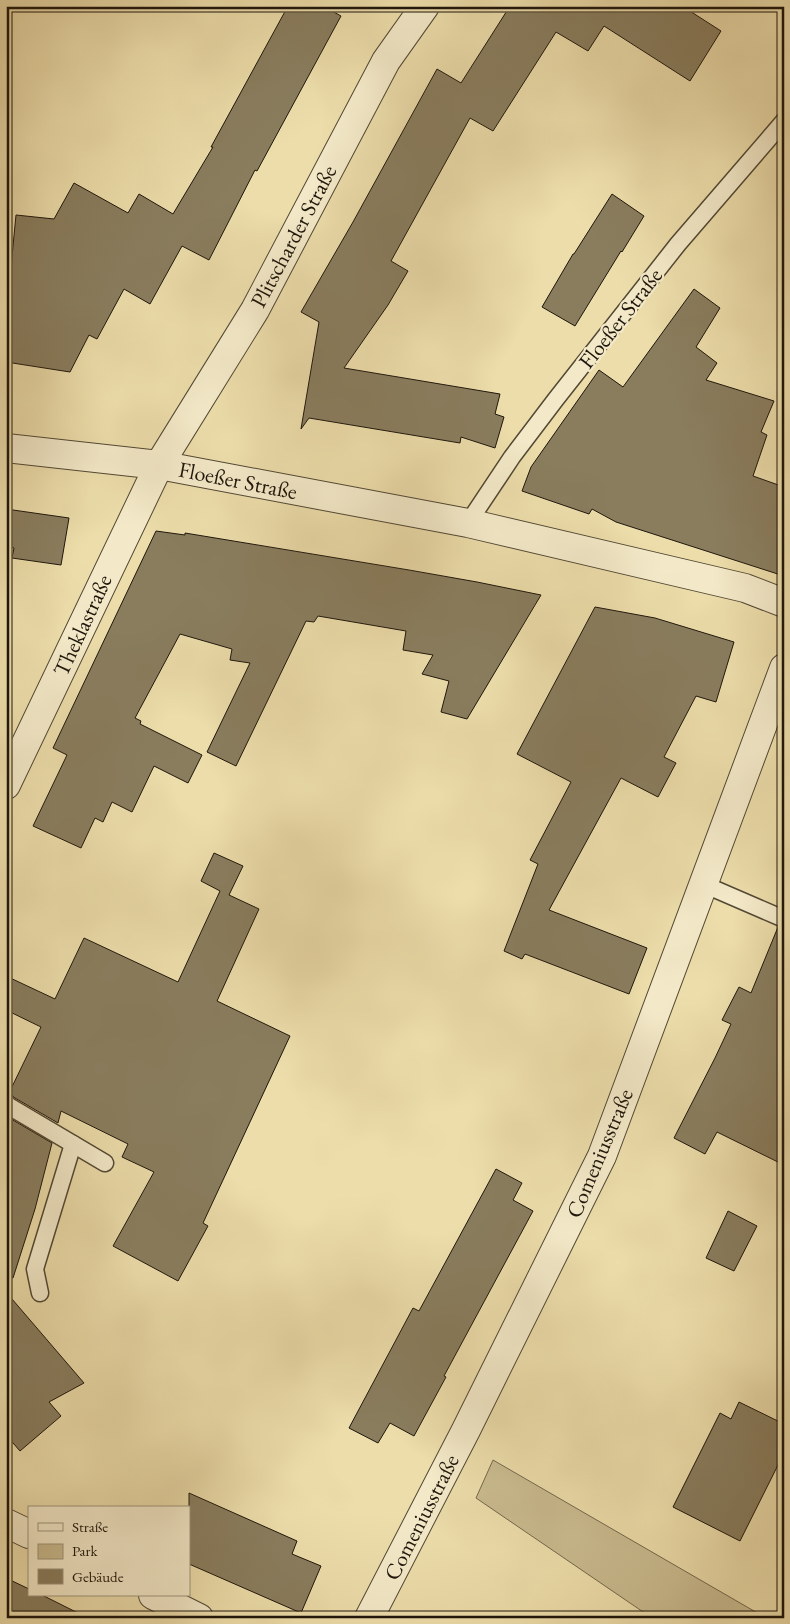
<svg xmlns="http://www.w3.org/2000/svg" width="790" height="1624" font-family="'EB Garamond',serif">
  <style>
    .green { fill: #c9bb8f; stroke: #74684e }
    .building { fill: #897d5e; stroke: #1e160c }
    .lines { fill: none; stroke-linecap: round; stroke-linejoin: round }
    .lane-casing { stroke: #524834; stroke-width: 19 }
    .street-casing { stroke: #524834; stroke-width: 30 }
    .lane { stroke: #f3e9c8; stroke-width: 16 }
    .street { stroke: #f3e9c8; stroke-width: 28 }
    .labels { text-anchor: middle; stroke-width: 4.5; stroke-linejoin: round; paint-order: stroke }
    .street-label { font-size: 22px; fill: #1e160c; stroke: #f3e9c8 }
  </style>
  <rect width="100%" height="100%" fill="#ecddaa"/>
  <filter id="stains"><feTurbulence type="fractalNoise" baseFrequency=".004" numOctaves="4"/><feColorMatrix values="0 0 0 0 .2 0 0 0 0 .09 0 0 0 0 .02 0 0 0 .5 -.17"/></filter>
  <radialGradient id="worn" r=".72"><stop offset=".6" stop-color="#630" stop-opacity="0"/><stop offset="1" stop-color="#630" stop-opacity=".3"/></radialGradient>
  <!-- green -->
  <polygon class="green" points="493,1460 766,1618 652,1618 476,1498"/>
  <!-- building -->
  <g class="building">
    <polygon points="288,6 323,6 341,16 257,171 255,170 209,260 182,246 150,304 124,289 97,339 89,335 70,372 6,362 6,287 9,287 16,215 54,219 74,183 128,213 139,194 173,214 213,147 211,147"/>
    <polygon points="510,6 682,6 721,31 690,81 604,26 588,51 556,32 493,131 470,118 391,261 408,271 388,305 344,368 500,394 495,414 504,417 495,448 461,437 460,443 309,418 301,429 319,322 301,312 353,222 437,69 461,83"/>
    <polygon points="612,194 644,216 622,252 621,251 575,326 542,307 573,254 574,254"/>
    <polygon points="694,289 720,308 696,347 717,363 706,380 774,401 761,432 767,435 753,476 784,487 784,576 616,522 592,509 589,514 522,491 531,467 599,370 623,387"/>
    <polygon points="6,509 69,518 61,565 12,558 14,548 6,546"/>
    <polygon points="156,531 185,535 185,533 409,570 477,582 541,595 467,719 441,712 449,681 422,674 433,655 403,650 406,631 318,616 314,622 306,621 236,766 207,752 250,663 230,660 232,649 180,634 135,718 141,721 140,724 202,755 188,783 154,766 132,812 112,802 103,822 95,818 81,848 33,826 67,755 53,748"/>
    <polygon points="595,607 655,618 734,642 716,702 696,696 664,757 676,763 658,797 621,778 549,910 647,948 629,994 525,954 522,959 504,951 538,864 530,860 571,782 517,754"/>
    <polygon points="214,853 243,866 229,895 259,909 217,1001 290,1036 203,1223 208,1226 178,1281 113,1246 154,1172 122,1157 128,1144 61,1111 58,1123 15,1098 9,1093 41,1027 6,1010 6,976 55,999 84,938 178,982 220,891 201,881"/>
    <polygon points="778,927 784,929 784,1165 717,1132 705,1154 674,1138 715,1058 731,1024 722,1020 739,987 751,993"/>
    <polygon points="6,1116 52,1143 35,1209 13,1278 6,1277"/>
    <polygon points="496,1169 522,1183 513,1200 533,1211 444,1376 446,1377 414,1436 390,1423 378,1443 349,1428 413,1308 419,1311"/>
    <polygon points="728,1211 757,1226 734,1271 706,1258"/>
    <polygon points="6,1292 84,1383 49,1402 61,1416 20,1451 6,1435"/>
    <polygon points="739,1402 784,1424 784,1453 740,1541 673,1507 720,1413 731,1419"/>
    <polygon points="189,1493 297,1541 292,1554 321,1566 301,1613 189,1564"/>
    <polygon points="6,1578 29,1589 29,1595 42,1595 88,1618 6,1618"/>
  </g>
  <g class="lines">
    <!-- lane casing -->
    <g class="lane-casing">
      <g id="lane">
        <polyline points="468,523 512,457 556,399 678,244 784,121"/>
        <polyline points="703,884 784,919"/>
        <polyline points="6,1102 7,1105 105,1163"/>
        <polyline points="40,1293 35,1269 73,1144"/>
      </g>
    </g>
    <!-- street casing -->
    <g class="street-casing">
      <g id="street">
        <polyline points="6,448 159,465 468,523 745,588 784,603"/>
        <polyline points="6,785 159,465 255,310 386,61 425,6"/>
        <polyline points="6,1523 29,1534"/>
        <polyline points="153,1595 199,1618"/>
        <polyline points="369,1618 466,1430 602,1156 784,668"/>
      </g>
    </g>
    <!-- lane -->
    <use href="#lane" class="lane"/>
    <!-- street -->
    <use href="#street" class="street"/>
  </g>
  <g class="labels">
    <!-- street labels -->
    <g class="street-label">
      <text transform="translate(293 236) rotate(-62)" y="8">Plitscharder Straße</text>
      <text transform="translate(620 318) rotate(-52)" y="8">Floeßer Straße</text>
      <text transform="translate(238 480) rotate(11)" y="8">Floeßer Straße</text>
      <text transform="translate(82 625) rotate(-65)" y="8">Theklastraße</text>
      <text transform="translate(599 1153) rotate(-67)" y="8">Comeniusstraße</text>
      <text transform="translate(421 1517) rotate(-63)" y="8">Comeniusstraße</text>
    </g>
  </g>
  <!-- margin -->
  <rect width="790" height="1624" fill="none" stroke="#ecddaa" stroke-width="25"/>
  <rect x="8" y="8" width="775" height="1609" fill="none" stroke="#1e160c" stroke-width="2.5"/>
  <rect x="12" y="12" width="765" height="1599" fill="none" stroke="#1e160c"/>
  <!-- legend -->
  <rect x="28" y="1506" width="162" height="90" fill="#f3e9c8" stroke="#9e957d"/>
  <rect x="38" y="1523" width="25" height="8" fill="#f3e9c8" stroke="#9e957d"/>
  <text x="72" y="1532" font-size="15" fill="#1e160c">Straße</text>
  <rect x="38" y="1544" width="25" height="15" fill="#c9bb8f" stroke="#9e957d"/>
  <text x="72" y="1556" font-size="15" fill="#1e160c">Park</text>
  <rect x="38" y="1569" width="25" height="15" fill="#897d5e" stroke="#9e957d"/>
  <text x="72" y="1582" font-size="15" fill="#1e160c">Gebäude</text>
  <rect width="100%" height="100%" filter="url(#stains)"/>
  <rect width="100%" height="100%" fill="url(#worn)"/>
</svg>
